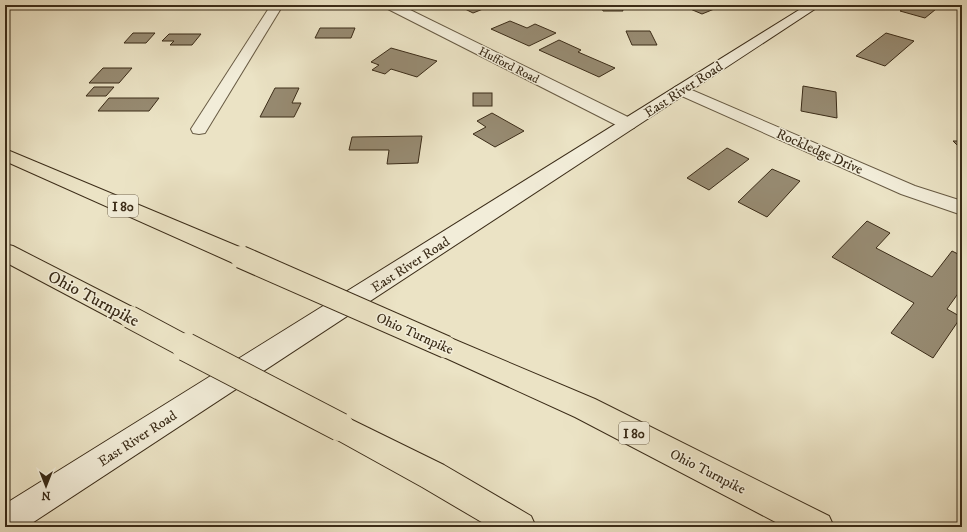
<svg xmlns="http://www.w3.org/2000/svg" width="967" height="532" font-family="'IM FELL DW Pica',serif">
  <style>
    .building { fill: #978b72; stroke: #3b2c18 }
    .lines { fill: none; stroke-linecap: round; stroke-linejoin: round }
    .street-casing { stroke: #675a43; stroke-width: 2 }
    .secondary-casing { stroke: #3b2c18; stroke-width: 2 }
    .highway-casing { stroke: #3b2c18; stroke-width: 2 }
    .street { fill: #f2edd9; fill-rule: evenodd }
    .secondary { fill: #f2edd9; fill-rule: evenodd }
    .highway { fill: #ebe3c5; fill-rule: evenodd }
    .highway-bridge-far1-casing { stroke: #3b2c18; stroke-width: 24; stroke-linecap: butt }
    .highway-bridge-casing { stroke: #3b2c18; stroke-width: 30; stroke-linecap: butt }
    .highway-bridge-far1 { stroke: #ebe3c5; stroke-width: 22 }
    .highway-bridge { stroke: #ebe3c5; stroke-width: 28 }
    .labels { text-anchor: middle; stroke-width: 3; stroke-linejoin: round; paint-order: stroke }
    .far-street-label { font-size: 12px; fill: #3b2c18; stroke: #f2edd9 }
    .shield { fill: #f2edd9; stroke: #726652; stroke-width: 1 }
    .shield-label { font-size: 13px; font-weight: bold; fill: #3b2c18 }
    .street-label { font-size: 14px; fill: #3b2c18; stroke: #f2edd9 }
    .near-street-label { font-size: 17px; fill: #3b2c18; stroke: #f2edd9 }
  </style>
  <rect width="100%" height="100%" fill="#ebe3c5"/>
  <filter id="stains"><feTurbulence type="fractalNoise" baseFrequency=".005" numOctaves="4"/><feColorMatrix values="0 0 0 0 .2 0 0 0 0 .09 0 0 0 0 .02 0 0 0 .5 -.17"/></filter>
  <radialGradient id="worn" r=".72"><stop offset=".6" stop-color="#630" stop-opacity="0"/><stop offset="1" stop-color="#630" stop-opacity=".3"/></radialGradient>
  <!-- building -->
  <g class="building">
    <polygon points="457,5 493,5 473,13"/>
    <polygon points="601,5 621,5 623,11 603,11"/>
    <polygon points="681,5 724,5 702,14"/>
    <polygon points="908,5 941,5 925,18 900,11"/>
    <polygon points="510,21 527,28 535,24 556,33 529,46 491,29"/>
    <polygon points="320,28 355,28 351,38 315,38"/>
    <polygon points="626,31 650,31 657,45 632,45"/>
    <polygon points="133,33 155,33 146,43 124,43"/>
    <polygon points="886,33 914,41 885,66 856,56"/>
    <polygon points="169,34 201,34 192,45 170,45 174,41 162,41"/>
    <polygon points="559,40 581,50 578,52 615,68 599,77 539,50"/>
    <polygon points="391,48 437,61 417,77 391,69 385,74 372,70 379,65 371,62"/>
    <polygon points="103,68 132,68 119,83 89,83"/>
    <polygon points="803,86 836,92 837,118 801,111"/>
    <polygon points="94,87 114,87 106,96 86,96"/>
    <polygon points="275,88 299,88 292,103 301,103 294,117 260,117"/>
    <rect x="473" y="93" width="19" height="13"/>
    <polygon points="109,98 159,98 149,111 98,111"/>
    <polygon points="492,113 524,131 495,147 473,134 486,127 477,121"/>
    <polygon points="422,136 418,163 387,164 389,150 349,150 352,137"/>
    <polygon points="953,141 962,141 962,150"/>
    <polygon points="727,148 749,159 709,190 687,178"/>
    <polygon points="772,169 800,181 767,217 738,202"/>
    <polygon points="867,221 890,233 876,248 932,277 952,251 962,256 962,288 947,309 961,317 933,358 891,333 914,303 832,257"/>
  </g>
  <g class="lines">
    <!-- street casing -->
    <g class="street-casing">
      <g id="street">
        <polygon points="271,5 283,5 205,133 199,134 193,133 191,129"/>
        <polygon points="384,5 400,5 634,120 636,124 634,128 628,129 622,128 386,8"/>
        <polygon points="680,85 915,186 962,201 962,215 901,194 675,93 672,90 675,87"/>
      </g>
    </g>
    <!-- secondary casing -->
    <g class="secondary-casing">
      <polygon id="secondary" points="807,5 821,5 26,527 5,527 5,504"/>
    </g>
    <!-- highway casing -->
    <g class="highway-casing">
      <g id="highway">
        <polygon points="5,149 249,251 252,257 249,263 241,265 233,263 5,161"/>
        <polygon points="5,244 13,246 138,310 142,317 138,324 130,327 122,324 5,262"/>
        <polygon points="446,336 595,399 829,516 834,527 785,527 575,417 437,354 433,347 437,340"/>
        <polygon points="340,414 444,465 531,516 536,527 490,527 422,487 330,436 326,427 330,418"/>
      </g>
    </g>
    <!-- street -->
    <use href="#street" class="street"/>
    <!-- secondary -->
    <use href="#secondary" class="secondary"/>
    <!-- highway -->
    <use href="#highway" class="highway"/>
    <!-- highway-bridge-far1 casing -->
    <g class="highway-bridge-far1-casing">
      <g id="highway-bridge-far1">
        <polyline points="241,257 446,347"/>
        <polyline points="130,317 188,348"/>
      </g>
    </g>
    <!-- highway-bridge casing -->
    <g class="highway-bridge-casing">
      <polyline id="highway-bridge" points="186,347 340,427"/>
    </g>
    <!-- highway-bridge-far1 -->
    <use href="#highway-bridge-far1" class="highway-bridge-far1"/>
    <!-- highway-bridge -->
    <use href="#highway-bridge" class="highway-bridge"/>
  </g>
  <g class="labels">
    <!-- far-street labels -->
    <g class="far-street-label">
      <text transform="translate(509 65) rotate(27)" y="4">Hufford Road</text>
    </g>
    <!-- shield labels -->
    <g class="shield">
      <rect x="108" y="195" width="30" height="22" rx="3"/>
      <rect x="619" y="422" width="30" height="22" rx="3"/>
    </g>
    <g class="shield-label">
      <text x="123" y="211">I 80</text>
      <text x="634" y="438">I 80</text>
    </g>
    <!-- street labels -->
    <g class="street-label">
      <text transform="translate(683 89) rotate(-33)" y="5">East River Road</text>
      <text transform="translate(820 151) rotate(24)" y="5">Rockledge Drive</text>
      <text transform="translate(410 264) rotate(-33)" y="5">East River Road</text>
      <text transform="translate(415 333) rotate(24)" y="5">Ohio Turnpike</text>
      <text transform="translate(137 438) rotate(-33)" y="5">East River Road</text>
      <text transform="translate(708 471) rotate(27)" y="5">Ohio Turnpike</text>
    </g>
    <!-- near-street labels -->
    <g class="near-street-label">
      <text transform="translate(94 298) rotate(28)" y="6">Ohio Turnpike</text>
    </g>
  </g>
  <!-- margin -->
  <rect width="967" height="532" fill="none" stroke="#ebe3c5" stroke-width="20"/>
  <rect x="6" y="6" width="955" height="520" fill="none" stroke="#3b2c18" stroke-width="2"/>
  <rect x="10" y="10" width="947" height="512" fill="none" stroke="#3b2c18"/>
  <!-- north arrow -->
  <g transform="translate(46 486) rotate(180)" stroke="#f2edd9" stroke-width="3" paint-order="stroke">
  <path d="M0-3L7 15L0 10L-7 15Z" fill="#3b2c18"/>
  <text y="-6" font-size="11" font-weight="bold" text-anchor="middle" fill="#3b2c18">N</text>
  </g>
  <rect width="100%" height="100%" filter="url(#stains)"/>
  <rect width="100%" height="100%" fill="url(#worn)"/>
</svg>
